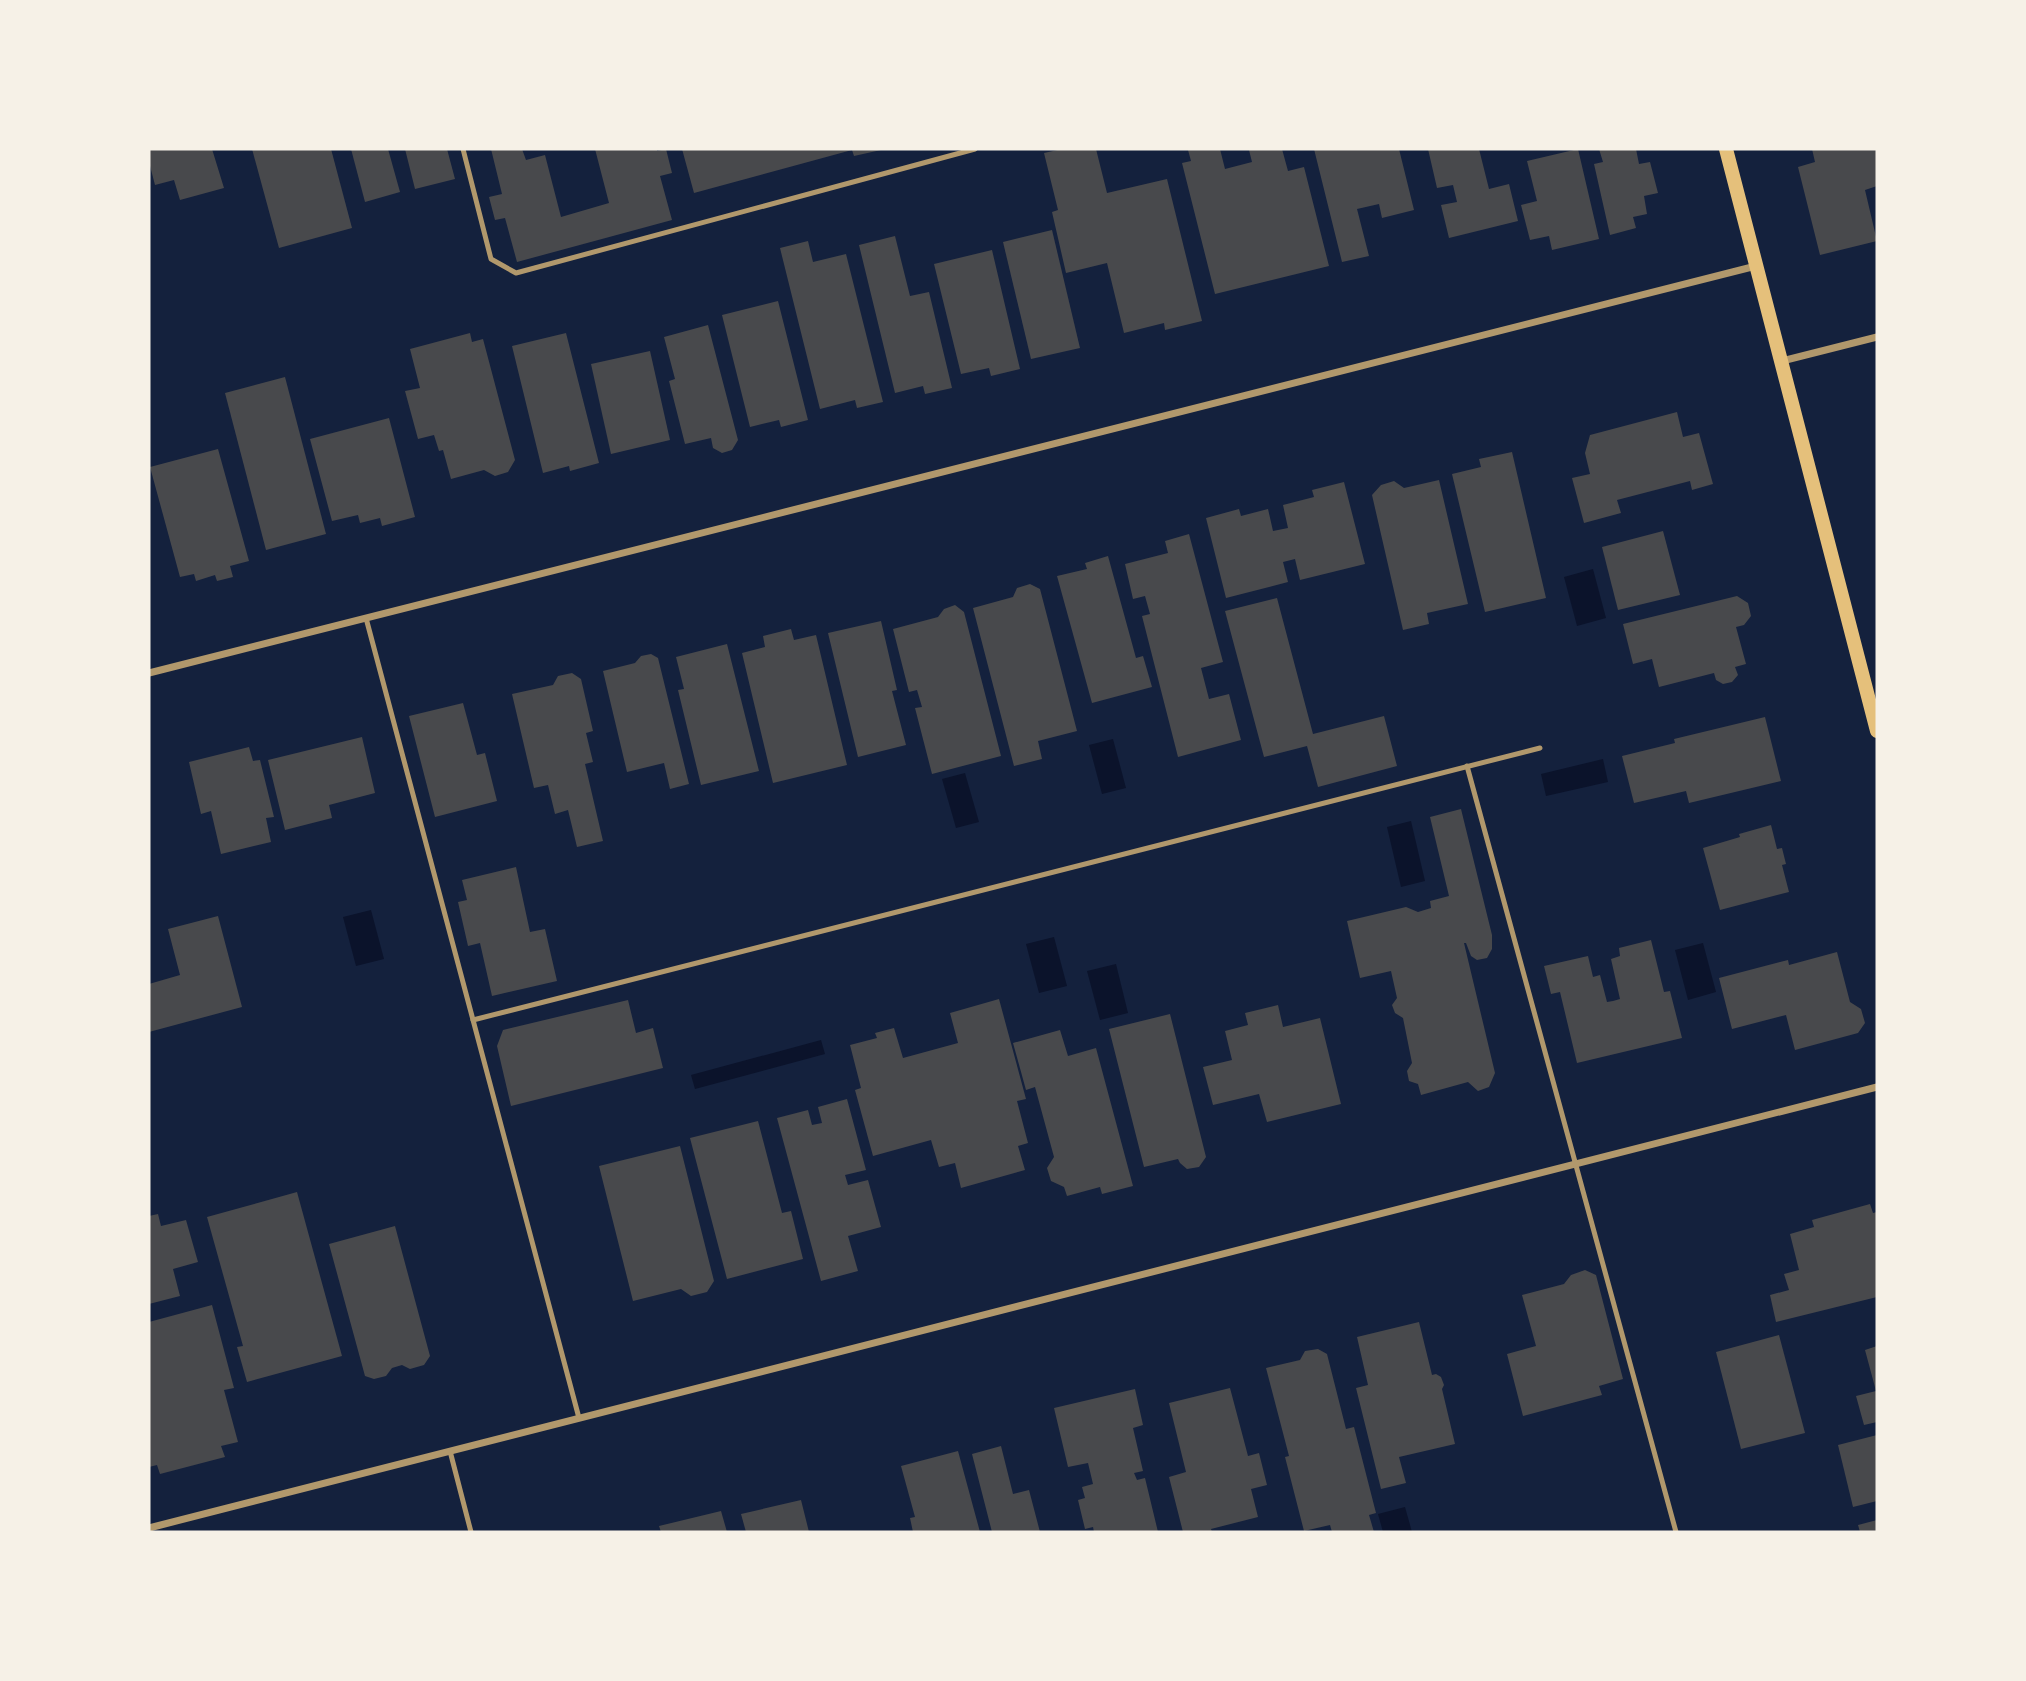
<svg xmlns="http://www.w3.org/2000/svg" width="2026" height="1681" font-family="'Exo 2',sans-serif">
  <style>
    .water { fill: #0b132b }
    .building { fill: #48494c }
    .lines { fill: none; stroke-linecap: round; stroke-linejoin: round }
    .service { stroke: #b1986c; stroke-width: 5 }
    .minor { stroke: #b1986c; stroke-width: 7 }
    .secondary { stroke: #e5c07b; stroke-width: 14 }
  </style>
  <rect width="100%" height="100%" fill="#14213d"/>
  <!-- water -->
  <g class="water">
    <polygon points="1593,569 1606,618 1577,626 1564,577"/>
    <polygon points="1113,739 1126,788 1102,794 1089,745"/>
    <polygon points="1603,759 1608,782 1546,796 1541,774"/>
    <polygon points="965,773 979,822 956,828 942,779"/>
    <polygon points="1411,821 1425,881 1401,887 1387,827"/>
    <polygon points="371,910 384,959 356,966 343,917"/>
    <polygon points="1054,937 1067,986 1039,993 1026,944"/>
    <polygon points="1703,943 1716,992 1688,1000 1675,950"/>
    <polygon points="1116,964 1128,1013 1100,1020 1087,971"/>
    <polygon points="821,1040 825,1054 695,1089 691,1075"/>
    <polygon points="1405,1507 1412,1532 1383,1532 1378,1514"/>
  </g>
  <!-- building -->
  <g class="building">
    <polygon points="149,149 212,149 224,188 180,200 174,180 155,185 149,162"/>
    <polygon points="252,149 331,149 352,228 279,248"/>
    <polygon points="351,149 388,149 400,192 365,202"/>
    <polygon points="405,149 447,149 455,179 415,189"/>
    <polygon points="491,149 522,149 526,160 545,155 561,217 609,203 595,149 657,149 657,151 666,149 672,173 660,176 672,220 517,262 505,218 495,220 489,197 502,194"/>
    <polygon points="682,149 881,149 881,150 854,156 852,150 694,193"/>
    <polygon points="1062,149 1096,149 1107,193 1167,179 1202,321 1165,330 1164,323 1124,333 1107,263 1066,273 1052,212 1058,210 1044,153"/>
    <polygon points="1195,149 1220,149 1225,169 1252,162 1249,150 1254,149 1282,149 1288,171 1304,167 1329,266 1215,294 1182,163 1191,161 1188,150"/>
    <polygon points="1314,149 1399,149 1414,210 1382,218 1379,204 1357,209 1369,256 1342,262"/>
    <polygon points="1428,149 1479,149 1489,189 1509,184 1518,221 1449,238 1441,205 1457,202 1453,185 1437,188"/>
    <polygon points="1578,149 1599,239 1552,250 1549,236 1530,240 1521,205 1537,201 1527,161"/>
    <polygon points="1599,149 1636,149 1639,164 1650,162 1658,193 1644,196 1647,214 1633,217 1636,228 1610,235 1594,164 1603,162"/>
    <polygon points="1812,149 1877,149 1877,186 1865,190 1877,241 1820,255 1798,167 1815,162"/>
    <polygon points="1052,230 1080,348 1031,359 1003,242"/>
    <polygon points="895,236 910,296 929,292 952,388 925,394 923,386 895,393 859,245"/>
    <polygon points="808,241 813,262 846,254 883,402 857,408 855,400 820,409 780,248"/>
    <polygon points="992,250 1020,369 991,376 989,368 961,374 934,264"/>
    <polygon points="778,301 808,420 781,427 779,420 750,427 722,315"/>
    <polygon points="708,325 738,440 732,450 722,453 713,448 711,438 685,444 669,381 675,379 664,337"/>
    <polygon points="470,333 472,342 483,339 515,460 508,472 495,476 484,470 451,479 443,450 439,451 434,435 418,439 405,391 420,388 410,349"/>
    <polygon points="566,333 599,463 570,471 569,466 543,473 512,346"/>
    <polygon points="650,351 670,440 611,454 591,364"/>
    <polygon points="285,377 326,534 266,550 225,393"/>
    <polygon points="1677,412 1683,437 1699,433 1713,484 1692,490 1690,481 1617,500 1621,513 1584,523 1572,478 1590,474 1585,453 1590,435"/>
    <polygon points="389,418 415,517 382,526 380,518 360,523 358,515 332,521 310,439"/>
    <polygon points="218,449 249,561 230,566 233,577 217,581 215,575 196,581 194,574 180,577 150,467"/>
    <polygon points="1512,452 1546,598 1485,612 1452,474 1481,467 1479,459"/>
    <polygon points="1439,480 1468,604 1427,613 1429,624 1403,630 1372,495 1381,485 1394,481 1404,488"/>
    <polygon points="1344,482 1365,564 1300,580 1295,559 1283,562 1288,582 1226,598 1206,518 1239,509 1241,516 1268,509 1273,531 1288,528 1283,505 1314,497 1312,490"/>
    <polygon points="1663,531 1680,595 1618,610 1602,547"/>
    <polygon points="1189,534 1223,662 1201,668 1209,699 1229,694 1241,740 1178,757 1142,616 1150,614 1145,596 1133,599 1125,564 1168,553 1165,541"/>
    <polygon points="1108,556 1136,658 1143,656 1152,687 1092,703 1057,576 1087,569 1085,563"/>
    <polygon points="1030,584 1040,589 1077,731 1038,741 1042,759 1014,766 973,608 1013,597 1017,588"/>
    <polygon points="1737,596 1748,603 1751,616 1744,625 1736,627 1746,664 1735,667 1738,675 1732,682 1723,684 1716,680 1714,673 1659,687 1652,659 1633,664 1623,624"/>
    <polygon points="1277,598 1313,734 1384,716 1397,766 1318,787 1307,746 1264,757 1225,611"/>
    <polygon points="955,605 964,612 1001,756 932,774 915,708 922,707 917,690 909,692 893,629 938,617 944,609"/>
    <polygon points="881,621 897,690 892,691 906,745 858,757 828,633"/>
    <polygon points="791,629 794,640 816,635 847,765 773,783 742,653 765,647 763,636"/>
    <polygon points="727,644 759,771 701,785 678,690 684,689 676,657"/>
    <polygon points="651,654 658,658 689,784 670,789 664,763 627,772 603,671 635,663 641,656"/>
    <polygon points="572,673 581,679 593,731 586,733 593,762 585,764 603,841 577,847 568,810 555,814 548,785 534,788 512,694 553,685 558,676"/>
    <polygon points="463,703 477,755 485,753 497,801 435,817 409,716"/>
    <polygon points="1765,717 1781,781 1689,803 1686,791 1634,803 1622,756 1675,743 1674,739"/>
    <polygon points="362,737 375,793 329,805 332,818 285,830 268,760"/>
    <polygon points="249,747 253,761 260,760 274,817 266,818 271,842 221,854 211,811 201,814 189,762"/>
    <polygon points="1461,809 1492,935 1492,949 1487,958 1477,960 1471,956 1466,943 1464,943 1495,1073 1489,1087 1478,1091 1468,1082 1421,1095 1418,1084 1409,1081 1407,1071 1412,1063 1403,1018 1395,1013 1392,1005 1397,998 1391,971 1360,978 1347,921 1406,907 1418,912 1431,908 1430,901 1449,896 1430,817"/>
    <polygon points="1771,825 1777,849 1782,848 1786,864 1782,865 1789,892 1720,910 1703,848 1740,837 1739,834"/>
    <polygon points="516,867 530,932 545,929 557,981 492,996 480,943 468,946 458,902 467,900 462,880"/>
    <polygon points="218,916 242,1007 149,1032 149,984 180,975 168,929"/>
    <polygon points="1651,940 1664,992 1670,991 1682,1038 1577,1063 1560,992 1551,994 1544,966 1588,956 1593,977 1600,975 1607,1002 1613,1001 1620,999 1611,959 1620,956 1619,948"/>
    <polygon points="1837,952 1850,1002 1861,1009 1865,1023 1858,1033 1795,1050 1786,1015 1732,1029 1719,978 1788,960 1789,965"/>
    <polygon points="999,999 1026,1099 1017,1101 1028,1143 1018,1146 1025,1170 961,1188 955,1163 939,1167 931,1140 873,1156 855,1090 861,1088 850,1045 877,1038 875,1033 894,1028 903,1058 958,1043 950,1013"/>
    <polygon points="628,1000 636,1033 653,1028 663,1068 511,1106 497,1046 503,1030"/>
    <polygon points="1278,1005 1283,1027 1320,1018 1341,1104 1267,1122 1259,1094 1213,1105 1203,1067 1232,1060 1225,1031 1248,1025 1245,1013"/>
    <polygon points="1170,1014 1206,1157 1199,1167 1187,1169 1180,1163 1178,1159 1144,1167 1109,1029"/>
    <polygon points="1060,1030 1068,1056 1096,1048 1133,1186 1102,1194 1100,1187 1067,1196 1064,1187 1051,1181 1047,1168 1054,1157 1035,1087 1026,1090 1013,1043"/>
    <polygon points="847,1099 866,1170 845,1175 848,1185 868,1180 881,1227 848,1236 858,1271 821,1281 777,1118 808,1110 812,1125 822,1123 818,1107"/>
    <polygon points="758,1121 782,1213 791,1211 803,1259 727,1279 690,1138"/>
    <polygon points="680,1146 714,1281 707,1292 691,1296 681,1289 633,1301 599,1166"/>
    <polygon points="297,1192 342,1356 247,1382 237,1347 243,1346 207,1217"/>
    <polygon points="1870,1204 1873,1213 1877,1212 1877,1297 1776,1322 1770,1295 1789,1290 1784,1274 1799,1270 1790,1234 1814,1227 1812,1220"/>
    <polygon points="158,1214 161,1226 186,1220 198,1262 173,1269 180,1296 149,1304 149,1216"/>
    <polygon points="395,1226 430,1356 424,1365 410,1369 402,1365 392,1368 386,1376 374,1379 365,1376 329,1244"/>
    <polygon points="1585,1270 1596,1275 1623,1379 1599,1386 1602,1395 1523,1416 1507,1354 1536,1346 1522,1295 1564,1284 1571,1275"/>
    <polygon points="212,1305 234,1388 224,1390 238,1442 221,1446 225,1457 160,1474 157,1465 149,1467 149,1322"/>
    <polygon points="1419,1322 1432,1375 1436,1374 1441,1377 1444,1385 1442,1389 1455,1444 1399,1457 1406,1483 1381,1489 1356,1388 1368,1385 1357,1337"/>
    <polygon points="1779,1335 1805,1433 1741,1449 1716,1352"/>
    <polygon points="1877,1346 1877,1422 1864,1425 1856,1396 1876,1391 1865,1350"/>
    <polygon points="1318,1349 1327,1354 1346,1429 1354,1427 1376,1513 1369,1515 1374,1532 1332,1532 1330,1525 1304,1531 1285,1457 1289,1456 1266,1368 1300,1360 1305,1351"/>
    <polygon points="1230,1388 1248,1456 1259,1453 1267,1485 1251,1489 1258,1517 1211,1529 1212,1532 1183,1532 1169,1477 1186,1472 1169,1403"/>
    <polygon points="1135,1389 1143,1425 1133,1428 1143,1471 1134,1473 1137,1480 1145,1478 1158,1532 1094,1532 1093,1527 1085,1529 1078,1500 1085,1498 1082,1487 1093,1484 1088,1463 1068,1467 1054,1408"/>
    <polygon points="1877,1435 1877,1501 1853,1507 1838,1445"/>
    <polygon points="1001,1446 1013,1494 1029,1490 1040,1532 992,1532 972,1454"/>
    <polygon points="958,1451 980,1532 913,1532 910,1518 915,1517 901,1466"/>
    <polygon points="801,1500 809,1532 746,1532 741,1514"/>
    <polygon points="721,1511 727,1532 661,1532 659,1526"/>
    <polygon points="1877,1520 1877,1532 1860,1532 1858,1525"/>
  </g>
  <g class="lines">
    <!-- service -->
    <g class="service">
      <polyline points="463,149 491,259 516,273 975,149"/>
      <polyline points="366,618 579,1418"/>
      <polyline points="1467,766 1676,1532"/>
      <polyline points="473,1020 1540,748"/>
      <polyline points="450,1451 471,1532"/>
    </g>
    <!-- minor -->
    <g class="minor">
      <polyline points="1782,361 1877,337"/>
      <polyline points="149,673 1756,266"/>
      <polyline points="149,1528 1877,1087"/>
    </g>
    <!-- secondary -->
    <polyline class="secondary" points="1726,149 1877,731"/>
  </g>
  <!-- border -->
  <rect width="2026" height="1681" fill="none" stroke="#f6f1e7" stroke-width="301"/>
</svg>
